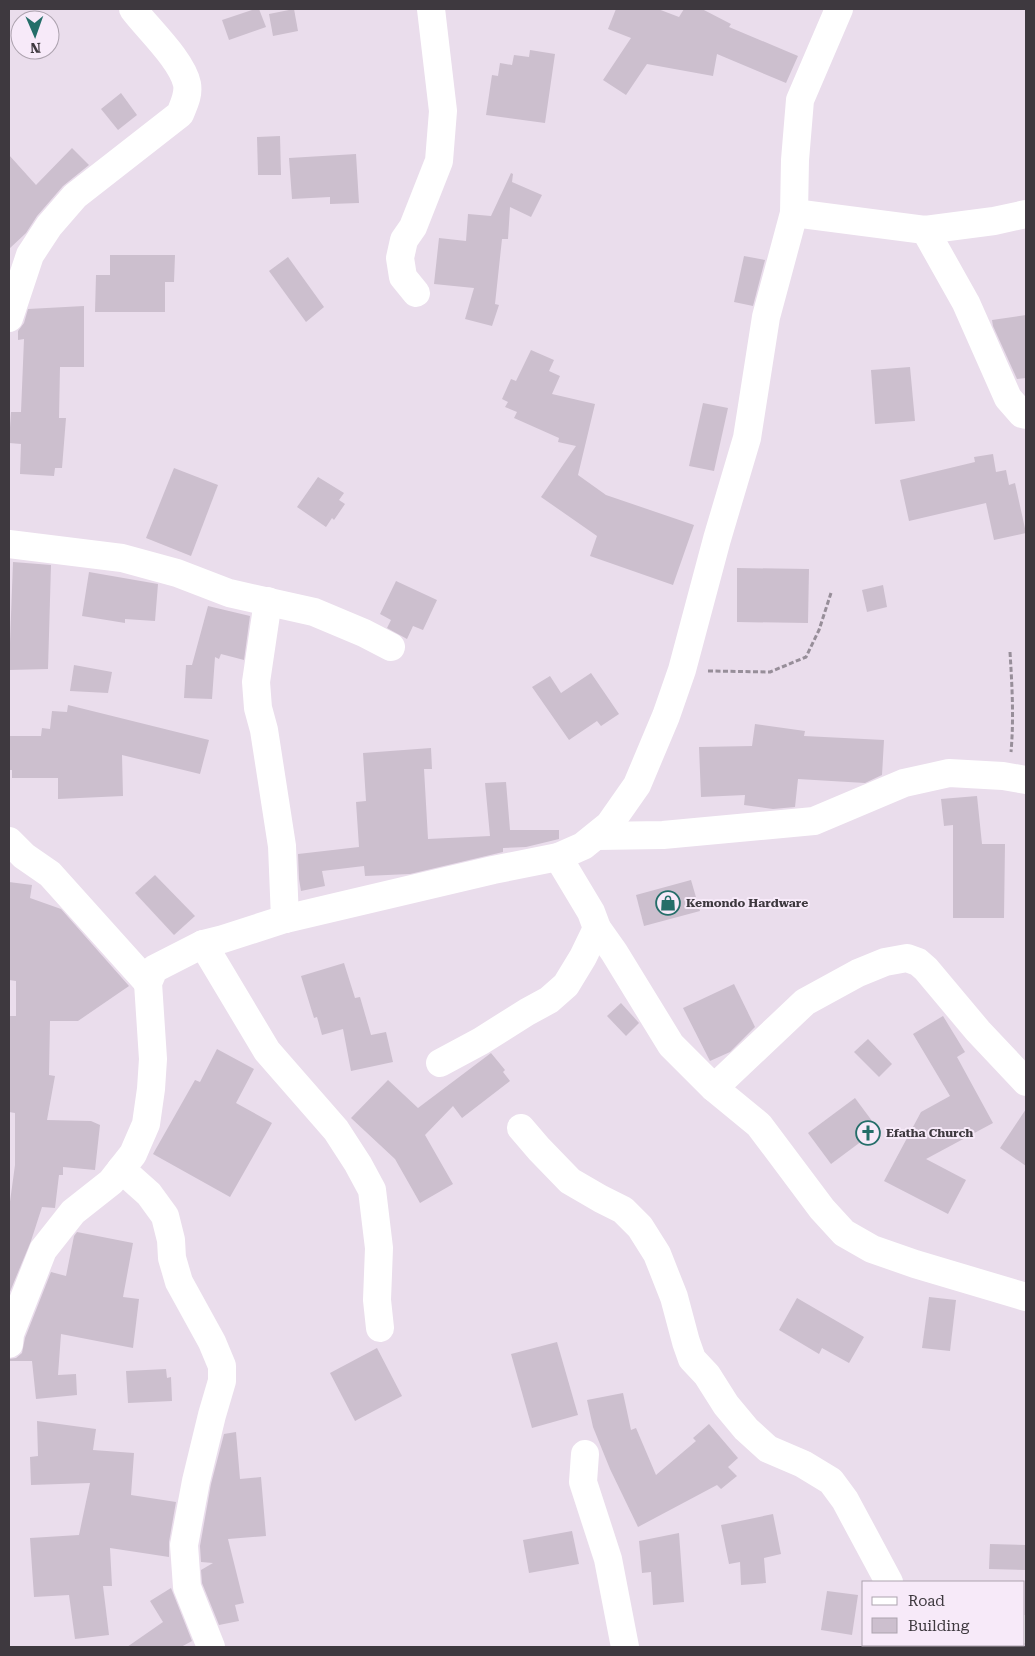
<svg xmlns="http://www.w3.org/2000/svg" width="1035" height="1656" font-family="'Roboto Serif',serif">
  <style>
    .building { fill: #ccbfce }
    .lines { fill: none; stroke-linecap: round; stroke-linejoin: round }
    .path { stroke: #978e99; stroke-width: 3; stroke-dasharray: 5 2.5; stroke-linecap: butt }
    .minor { stroke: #fff; stroke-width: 28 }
    .labels { text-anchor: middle; stroke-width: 4; stroke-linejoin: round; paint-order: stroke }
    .poi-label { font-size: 12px; font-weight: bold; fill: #3e393f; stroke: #f7eaf9; text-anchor: start }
  </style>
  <rect width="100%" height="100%" fill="#eaddec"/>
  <!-- building -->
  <g class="building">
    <polygon points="255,9 259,9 266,27 229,40 222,20"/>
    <polygon points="294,9 298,31 273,36 269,14"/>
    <polygon points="616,9 658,9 679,17 684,9 702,9 731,24 729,27 798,56 786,83 717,54 713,76 647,64 626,95 603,80 631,38 608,29"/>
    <polygon points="530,50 555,54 545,123 486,115 492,75 498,76 500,63 512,65 514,55 529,57"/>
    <polygon points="121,93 137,115 118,130 101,109"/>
    <polygon points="280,136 281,175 258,175 257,137"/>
    <polygon points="72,148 89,165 63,186 37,216 26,233 9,249 9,155 36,185"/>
    <polygon points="356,154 359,203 330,204 330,197 292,199 289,158"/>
    <polygon points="511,173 513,174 512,182 542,195 531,217 510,207 508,239 502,239 495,304 499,305 492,326 465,319 474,288 434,284 439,238 466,241 468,214 491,216"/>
    <polygon points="110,255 175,255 174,282 165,282 165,312 95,312 96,275 110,275"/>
    <polygon points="744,256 765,260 753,306 734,302"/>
    <polygon points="288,257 324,307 306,322 269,271"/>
    <polygon points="84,306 84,367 60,367 59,418 66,418 62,468 55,468 54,476 20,474 21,444 9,443 11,412 21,412 24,339 18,340 18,331 24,323 28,309"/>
    <polygon points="1026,315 1026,378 1017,379 993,326 992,320"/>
    <polygon points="531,350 554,360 549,371 560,376 552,394 595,404 578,475 606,495 694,525 673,585 590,556 597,536 541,497 576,446 558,442 559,438 514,418 517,412 505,407 508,402 502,399 511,379 516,381"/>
    <polygon points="910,367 915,421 875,424 871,370"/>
    <polygon points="703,403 728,408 714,471 689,466"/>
    <polygon points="993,454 996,472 1006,470 1009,485 1015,483 1026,533 994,540 986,503 909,521 900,480 975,462 974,457"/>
    <polygon points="174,468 218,485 191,556 146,538"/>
    <polygon points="318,477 344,493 339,500 345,504 334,520 332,518 326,527 297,507"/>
    <polygon points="13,562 51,565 48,669 9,670"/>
    <polygon points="737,568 809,569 808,623 737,622"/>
    <polygon points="89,572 158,584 155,621 125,619 125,623 82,616"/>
    <polygon points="396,581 437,600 423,630 413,626 407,639 387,628 391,620 380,614"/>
    <polygon points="883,585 887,607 867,612 862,590"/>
    <polygon points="208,606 250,616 244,660 221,654 219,659 215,657 212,699 184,698 186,665 192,665"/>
    <polygon points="74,665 112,672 108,693 70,691"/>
    <polygon points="591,673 619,714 601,726 597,721 569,740 532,687 550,676 561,693"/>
    <polygon points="68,705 209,740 200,774 122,755 123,796 58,799 58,778 12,778 12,770 9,770 9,736 41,736 42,728 50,729 52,711 67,712"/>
    <polygon points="755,724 805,731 804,736 884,740 882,775 865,783 798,779 795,807 773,809 744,805 745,795 701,797 699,747 752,746"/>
    <polygon points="431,748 432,769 424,769 428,839 490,836 485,783 506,782 510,830 559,830 559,839 526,847 503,848 503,852 410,874 365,876 364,866 322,871 325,886 301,891 299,879 298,854 359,847 356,802 366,801 363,753"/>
    <polygon points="977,796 982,844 1005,844 1004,918 953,918 953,825 944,826 941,799"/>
    <polygon points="155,875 195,916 174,935 135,893"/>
    <polygon points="691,880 700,911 644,926 636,895"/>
    <polygon points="9,882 32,885 30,898 61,909 129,986 78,1021 50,1021 49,1075 55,1076 47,1120 91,1121 100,1125 95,1170 63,1167 63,1175 59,1175 55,1208 42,1207 31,1241 9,1294 9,1209 15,1165 15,1113 9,1112 9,1016 16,1016 16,981 9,980"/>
    <polygon points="344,963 355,998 360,997 371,1035 386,1032 393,1062 351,1071 343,1029 322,1035 317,1017 314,1018 301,976"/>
    <polygon points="734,984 755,1027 730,1052 710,1061 683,1008"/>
    <polygon points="621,1003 639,1023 626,1036 607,1016"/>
    <polygon points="943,1016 965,1052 957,1057 993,1123 926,1159 966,1180 948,1214 884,1181 921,1112 950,1096 913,1034"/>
    <polygon points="868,1039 892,1064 879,1077 854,1052"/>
    <polygon points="217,1049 254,1069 236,1103 272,1123 230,1197 153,1154 195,1080 200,1082"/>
    <polygon points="491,1053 505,1070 503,1072 510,1081 462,1118 453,1106 425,1135 453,1184 420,1203 395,1159 351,1118 388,1080 418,1108"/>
    <polygon points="855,1098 878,1129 831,1164 808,1133"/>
    <polygon points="1026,1109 1026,1166 1000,1148"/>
    <polygon points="77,1232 133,1243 123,1297 139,1299 133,1348 61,1334 58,1375 76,1374 77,1395 36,1399 32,1361 9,1361 9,1359 16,1358 22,1353 25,1338 51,1272 66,1276 74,1236"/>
    <polygon points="929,1297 956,1300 950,1351 922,1348"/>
    <polygon points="797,1298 864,1337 849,1363 822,1348 819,1354 779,1330"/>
    <polygon points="557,1342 578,1415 532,1428 511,1354"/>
    <polygon points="377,1348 402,1396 355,1421 330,1373"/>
    <polygon points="166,1369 167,1378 171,1377 172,1401 128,1403 126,1371"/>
    <polygon points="623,1393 631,1430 636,1428 656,1475 696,1441 693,1438 709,1424 738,1458 728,1467 737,1476 721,1489 717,1485 638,1527 610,1469 593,1427 587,1400"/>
    <polygon points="37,1421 96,1429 93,1450 134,1453 131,1495 176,1502 169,1542 169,1557 110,1548 112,1586 103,1586 109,1635 75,1639 69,1595 34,1597 30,1538 79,1535 90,1483 31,1485 30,1457 38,1456"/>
    <polygon points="236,1432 240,1479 261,1477 266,1536 228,1539 244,1603 235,1605 239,1621 219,1625 202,1583 201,1570 213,1563 201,1562 200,1546 211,1484 224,1434"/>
    <polygon points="773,1514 781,1554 764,1558 766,1583 741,1585 740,1562 729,1564 721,1525"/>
    <polygon points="572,1531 579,1564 529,1573 523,1540"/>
    <polygon points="679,1533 684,1602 653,1605 651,1572 642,1573 639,1541"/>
    <polygon points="990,1544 1026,1545 1026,1570 989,1569"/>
    <polygon points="171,1588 192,1641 181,1647 127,1647 163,1622 150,1601"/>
    <polygon points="827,1591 858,1595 852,1635 821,1630"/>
  </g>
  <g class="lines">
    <!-- path -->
    <g class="path">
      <path d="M1010,652C1012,685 1014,718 1011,752"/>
      <polyline points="708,671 770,672 806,657 819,630 831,593"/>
    </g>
    <!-- minor -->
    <g class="minor">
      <polyline points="794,213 925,230 994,221 1026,214"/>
      <polyline points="925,230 966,303 1008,398 1022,414 1026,415"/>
      <polyline points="416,293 403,277 400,258 404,240 413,227 439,161 443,111 431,9"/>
      <path d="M9,318L30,255L49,226L75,196L180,114C184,104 189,95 187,84C182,60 147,28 133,9"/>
      <polyline points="9,544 122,558 177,573 229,593 314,612 364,633 391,647"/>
      <polyline points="268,601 256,682 258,708 264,730 282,846 285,919"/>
      <polyline points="597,836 663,835 814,821 904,783 949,773 1003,776 1026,780"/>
      <polyline points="9,841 24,856 50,874 148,983"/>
      <polyline points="558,857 591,912 597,928 614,952 671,1045 714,1088 759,1125 822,1209 844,1233 872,1249 915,1264 1026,1297"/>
      <polyline points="203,944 267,1051 336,1130 358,1164 372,1190 379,1248 377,1300 380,1328"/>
      <polyline points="440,1063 481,1041 527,1012 549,1000 566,985 583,957 597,928"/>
      <polyline points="714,1088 805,1002 858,973 885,962 907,958 918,962 926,969 978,1031 1026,1082"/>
      <polyline points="521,1128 539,1149 570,1181 601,1199 623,1210 640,1227 657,1254 674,1297 686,1342 692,1359 707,1375 726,1405 746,1429 768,1449 803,1464 831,1481 845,1500 889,1582"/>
      <polyline points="121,1169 149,1194 165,1216 171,1240 172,1258 179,1282 212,1342 222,1366 222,1381 212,1415 196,1481 184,1545 187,1587 211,1647"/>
      <polyline points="9,1344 10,1334 43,1250 73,1212 111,1182 133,1154 146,1124 151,1089 153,1059 148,983 154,969 203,944 223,939 285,919 493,870 558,857 583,846 609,825 637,785 666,716 682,670 717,539 747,438 766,317 794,213 795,160 800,100 839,9"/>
      <polyline points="585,1454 583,1482 608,1559 625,1647"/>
      <polyline points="1024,1629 1026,1629"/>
      <polyline points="914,1647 919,1645"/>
    </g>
  </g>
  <!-- icons -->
  <defs>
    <g id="shop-ring" transform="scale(1.25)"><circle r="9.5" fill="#f7eaf9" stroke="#246e69" stroke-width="1.5"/><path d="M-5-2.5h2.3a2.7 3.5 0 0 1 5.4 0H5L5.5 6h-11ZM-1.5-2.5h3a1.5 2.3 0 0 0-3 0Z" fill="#246e69"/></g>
    <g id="church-ring" transform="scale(1.25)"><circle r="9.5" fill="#f7eaf9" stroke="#246e69" stroke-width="1.5"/><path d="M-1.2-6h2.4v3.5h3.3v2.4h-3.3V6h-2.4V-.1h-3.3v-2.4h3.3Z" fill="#246e69"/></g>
  </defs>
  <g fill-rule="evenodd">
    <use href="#shop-ring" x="668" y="903"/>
    <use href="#church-ring" x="868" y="1133"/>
  </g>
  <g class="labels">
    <!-- poi labels -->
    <g class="poi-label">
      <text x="686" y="907">Kemondo Hardware</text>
      <text x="886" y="1137">Efatha Church</text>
    </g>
  </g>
  <!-- border -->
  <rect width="1035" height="1656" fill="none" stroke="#3e393f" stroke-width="20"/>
  <!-- legend -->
  <rect x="862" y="1581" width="162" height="65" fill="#f7eaf9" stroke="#ada3af"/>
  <rect x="872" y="1597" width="25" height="8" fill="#ffffff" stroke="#ada3af"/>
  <text x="908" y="1606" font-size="15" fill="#3e393f">Road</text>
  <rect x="872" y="1618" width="25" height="15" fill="#ccbfce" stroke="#ada3af"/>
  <text x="908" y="1631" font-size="15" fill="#3e393f">Building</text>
  <!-- north arrow -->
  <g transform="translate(35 35) rotate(178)"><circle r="24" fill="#f7eaf9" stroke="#ada3af"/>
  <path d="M0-4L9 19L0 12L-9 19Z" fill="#246e69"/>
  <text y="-8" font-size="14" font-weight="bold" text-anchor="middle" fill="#3e393f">N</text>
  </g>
</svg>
